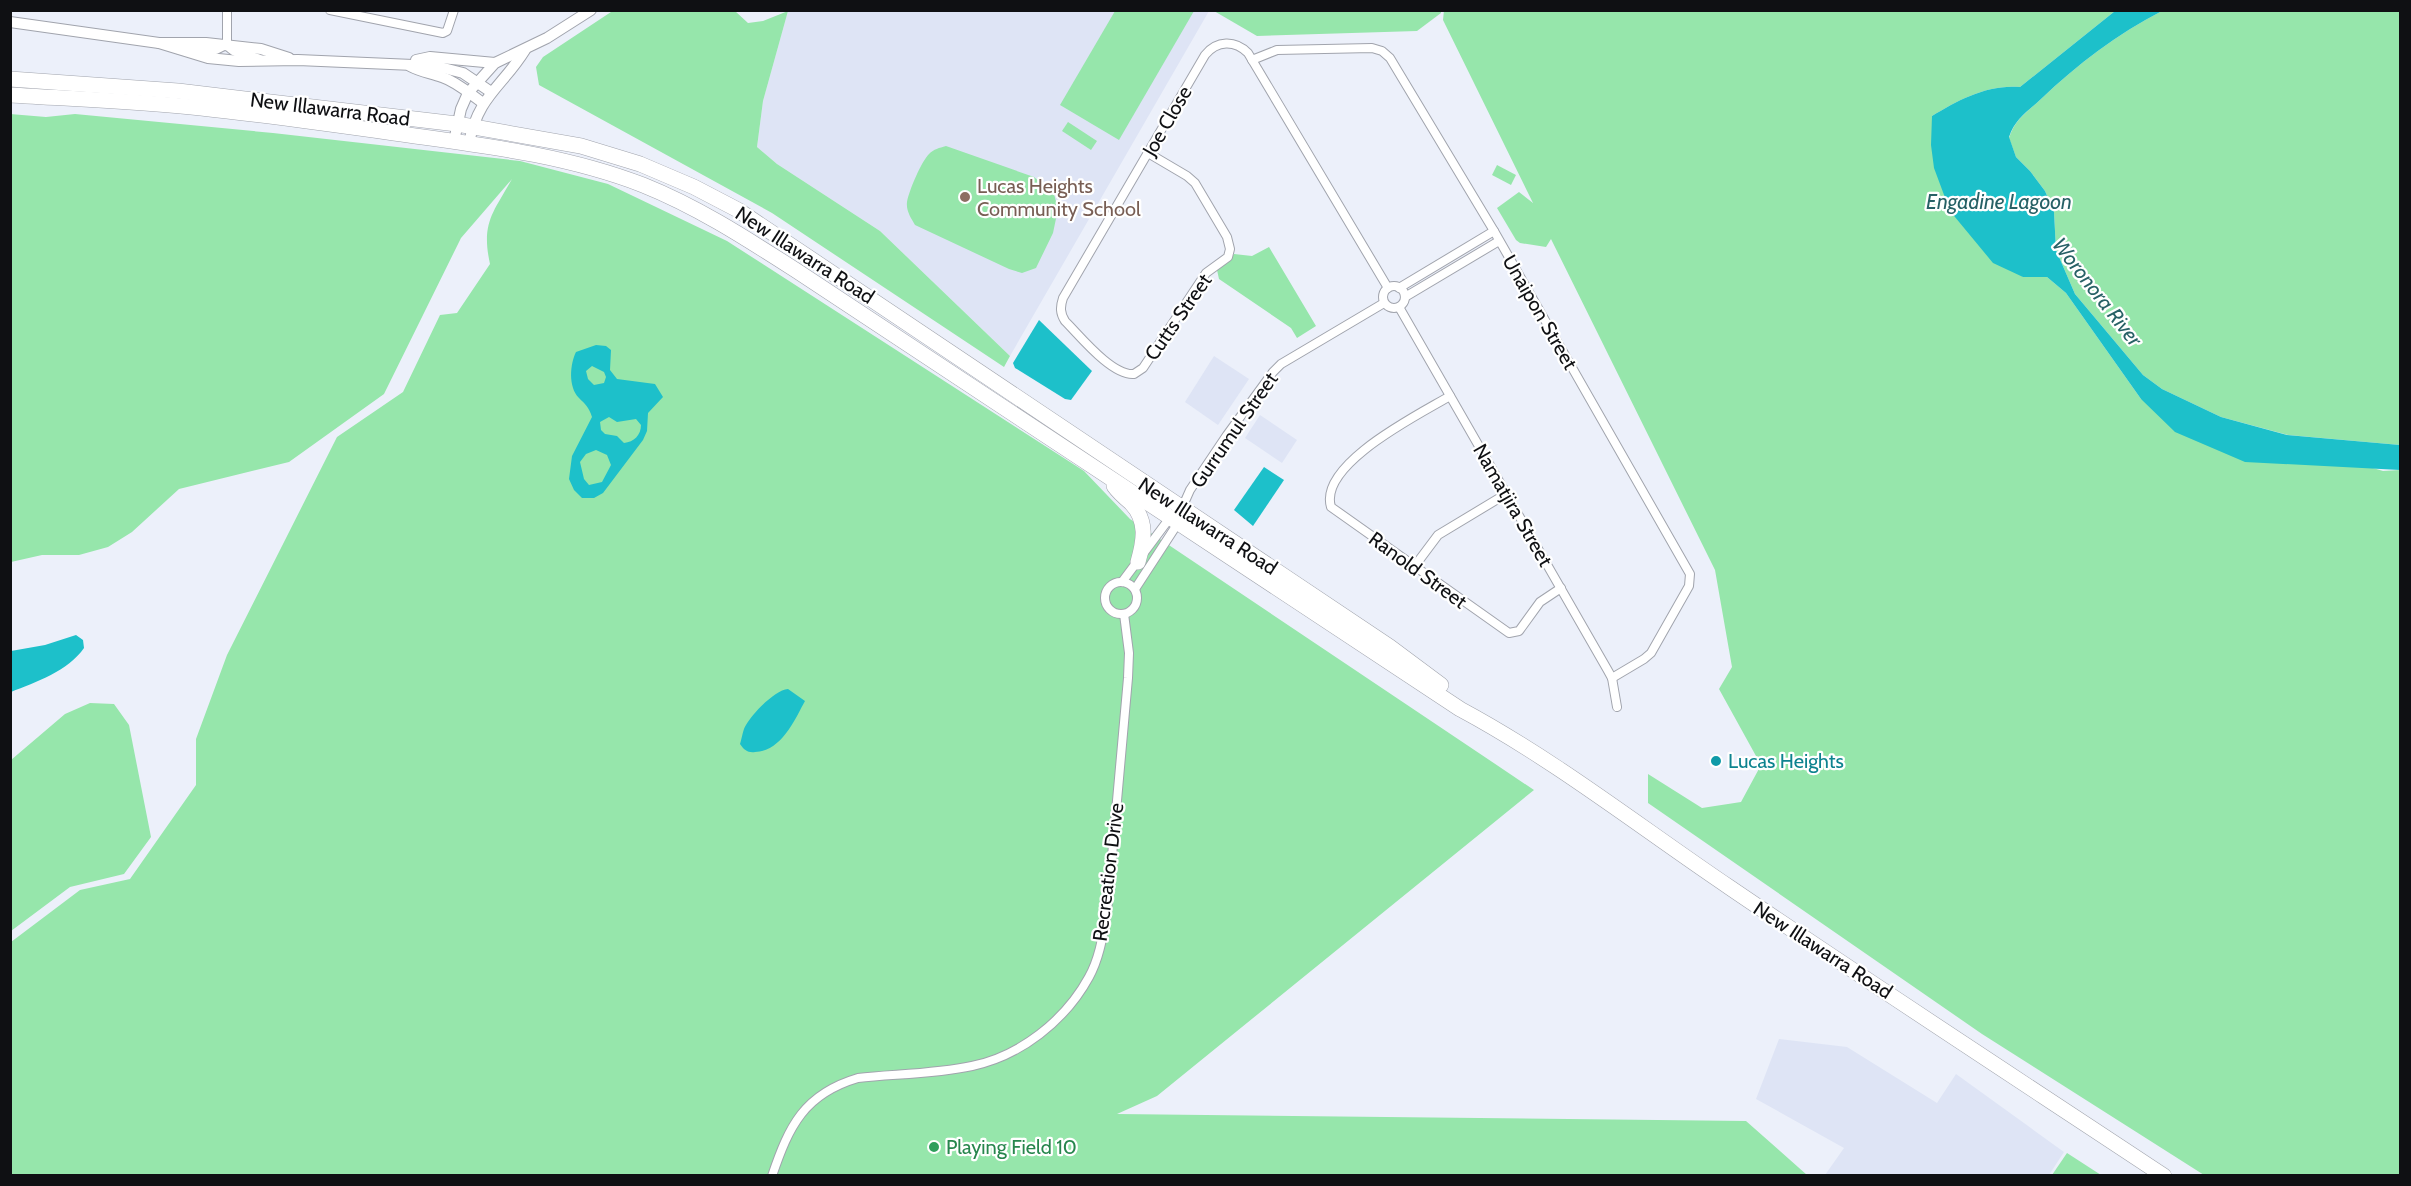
<svg xmlns="http://www.w3.org/2000/svg" width="2411" height="1186" font-family="Cabin,sans-serif">
  <style>
    .built { fill: #dee4f5 }
    .green { fill: #96e6ab }
    .water { fill: #1dc0ca; fill-rule: evenodd }
    .lines { fill: none; stroke-linecap: round; stroke-linejoin: round }
    .street-casing { stroke: #a1a4ad; stroke-width: 10 }
    .secondary-casing { stroke: #a1a4ad; stroke-width: 12 }
    .highway-casing { stroke: #a1a4ad; stroke-width: 16 }
    .street { stroke: #fff; stroke-width: 8 }
    .secondary { stroke: #fff; stroke-width: 10 }
    .highway { stroke: #fff; stroke-width: 15 }
    .education-dot { fill: #8d6e63; stroke: #fff; stroke-width: 2 }
    .culture-dot { fill: #0f9aa8; stroke: #fff; stroke-width: 2 }
    .leisure-dot { fill: #2e9e5b; stroke: #fff; stroke-width: 2 }
    .labels { text-anchor: middle; stroke-width: 4.5; stroke-linejoin: round; paint-order: stroke }
    .street-label { font-size: 20px; fill: #0f1013; stroke: #fff }
    .education-label { font-size: 20px; fill: #785e54; stroke: #fff; text-anchor: start }
    .culture-label { font-size: 20px; fill: #0d838f; stroke: #fff; text-anchor: start }
    .leisure-label { font-size: 20px; fill: #27864d; stroke: #fff; text-anchor: start }
    .water-label { font-size: 21px; font-style: italic; fill: #276166; stroke: #fff }
  </style>
  <rect width="100%" height="100%" fill="#ecf0fa"/>
  <!-- built -->
  <g class="built">
    <polygon points="788,11 1209,11 1010,356 880,231 777,164 757,147 763,101"/>
    <polygon points="1214,356 1249,379 1218,425 1185,402"/>
    <polygon points="1260,415 1297,440 1282,463 1245,438"/>
    <polygon points="1779,1039 1847,1047 1937,1103 1956,1074 2064,1152 2049,1175 1825,1175 1844,1148 1756,1099"/>
  </g>
  <!-- green -->
  <g class="green">
    <polygon points="614,10 735,11 748,23 763,21 788,11 763,101 757,147 777,164 880,231 1010,356 1004,367 772,213 539,85 536,67 543,57"/>
    <path d="M1444,10L2115,11L2020,87C1988,84 1958,100 1932,116L2023,277H2047L2066,293L2141,399L2383,471L2400,470V1175H2204L1982,1034L1648,803V774L1702,808L1741,802L1761,765L1719,689L1732,667L1715,570L1551,239L1546,247L1520,243L1516,240L1497,208L1519,192L1533,203L1443,20Z"/>
    <polygon points="1115,11 1194,11 1119,140 1060,105"/>
    <polygon points="1441,11 1441,13 1417,31 1257,36 1214,11"/>
    <path d="M2162,11H2400V445L2288,435L2221,417L2162,389L2143,375L2075,294L2056,250L2054,212L2045,191L2030,171L2016,157L2009,138C2015,119 2027,112 2041,99C2078,64 2117,34 2162,11Z"/>
    <path d="M10,114L46,117L75,114L273,133L520,161L608,184L727,241L1084,471L1130,519L1534,790L1157,1096L1117,1114L1746,1121L1807,1175H11V942L80,890L130,879L196,785V739L227,655L337,437L403,392L440,315L457,313L490,264C481,223 493,213 512,179L461,238L384,394L289,462L179,489L132,532L108,547L79,555H42L11,562Z"/>
    <polygon points="1068,122 1097,141 1091,150 1062,131"/>
    <path d="M946,146L1034,177L1054,194L1058,209L1053,233L1036,268L1022,273L1009,269L915,225C911,218 906,211 907,202C909,191 921,162 929,154C934,149 939,148 946,146Z"/>
    <polygon points="1497,165 1516,175 1511,185 1492,175"/>
    <polygon points="1269,247 1316,326 1297,338 1291,328 1219,279 1217,270 1227,263 1234,254 1252,256"/>
    <polygon points="90,703 114,704 129,725 151,837 124,874 70,887 11,931 11,760 65,714"/>
    <polygon points="2067,1153 2101,1175 2052,1175"/>
  </g>
  <!-- water -->
  <g class="water">
    <path d="M2115,11H2162C2117,34 2078,64 2041,99C2027,112 2015,119 2009,137L2016,157L2030,171L2045,191L2054,212L2056,250L2075,294L2143,375L2162,389L2221,417L2287,435L2400,445V470L2245,462L2175,432L2141,399L2066,293L2047,277H2023L1993,263L1950,211L1934,168L1931,145L1932,116C1958,100 1988,84 2020,87Z"/>
    <polygon points="1039,320 1092,371 1071,400 1065,399 1015,368 1013,363"/>
    <path d="M596,345L606,346L611,350L610,370L617,379L655,384L663,397L648,413L647,431L643,440L603,493L594,498H582L574,490L569,479L572,456L592,417C589,407 585,404 579,398C568,387 570,364 576,352ZM592,366L604,372L606,377L604,383L594,385L588,379L586,371ZM609,417L617,422L636,419L641,425C641,435 634,442 624,443L617,436L605,434L601,430L600,422ZM596,450L607,455L611,465L602,482L589,485L584,479L580,462L586,454Z"/>
    <polygon points="1264,467 1284,480 1253,526 1234,510"/>
    <path d="M76,635L83,640L84,648C68,671 36,682 11,692V651L45,645Z"/>
    <path d="M788,689L805,701C795,719 782,751 755,752C748,753 744,750 740,744C742,738 743,729 746,725C753,713 775,690 788,689Z"/>
  </g>
  <g class="lines">
    <!-- street casing -->
    <g class="street-casing">
      <g id="street">
        <path d="M227,10V45C236,57 249,53 262,60"/>
        <polyline points="330,10 443,33 447,31 454,10"/>
        <polyline points="193,50 216,50 226,45"/>
        <polyline points="1252,60 1277,50 1372,48 1382,51 1390,58 1494,231 1690,574 1689,586 1651,653 1644,659 1612,678"/>
        <path d="M1148,153L1187,176L1195,183L1227,237L1230,249L1228,257L1206,273L1143,368L1134,374C1112,376 1080,336 1065,321C1060,313 1060,307 1063,298L1205,55C1217,40 1235,40 1248,53L1388,288"/>
        <circle cx="1394" cy="297" r="11"/>
        <polyline points="1399,288 1494,231"/>
        <polyline points="1405,297 1499,241"/>
        <polyline points="1399,307 1607,669 1612,678 1617,707"/>
        <path d="M1450,396C1420,414 1318,464 1331,507L1509,633L1519,631L1540,602L1561,588"/>
        <polyline points="1414,567 1438,535 1506,494"/>
        <circle cx="1121" cy="598" r="16"/>
        <polyline points="1122,582 1172,515"/>
        <polyline points="1135,589 1178,523 1182,508 1190,490 1227,435 1273,372 1281,364 1384,303"/>
        <path d="M772,1176C789,1126 804,1094 858,1078C895,1074 935,1074 972,1066C1020,1056 1065,1021 1089,977C1100,957 1103,934 1107,912L1128,678L1129,653L1124,614"/>
      </g>
    </g>
    <!-- secondary casing -->
    <g class="secondary-casing">
      <g id="secondary">
        <polyline points="10,22 159,43 206,43 261,49 289,58"/>
        <polyline points="159,43 208,58 239,61 298,60 436,66 463,73 491,92"/>
        <polyline points="416,60 430,57 495,63"/>
        <path d="M410,66C421,72 431,73 442,77C457,82 470,94 483,103"/>
        <polyline points="454,141 461,109 468,93 495,63 547,38 591,10"/>
        <path d="M469,143C478,96 502,87 525,50"/>
      </g>
    </g>
    <!-- highway casing -->
    <g class="highway-casing">
      <g id="highway">
        <polyline points="10,79 178,91 457,124 581,146 640,164 694,187 738,210 1390,647 1441,685"/>
        <path d="M10,95C74,99 138,101 201,108C265,115 330,124 394,133C478,145 563,154 643,185C698,207 747,239 797,271L1460,709C1555,760 1640,827 1729,887C1873,985 2019,1080 2164,1176"/>
        <path d="M1114,486C1119,493 1125,498 1131,503C1148,521 1144,541 1138,562"/>
      </g>
    </g>
    <!-- street -->
    <use href="#street" class="street"/>
    <!-- secondary -->
    <use href="#secondary" class="secondary"/>
    <!-- highway -->
    <use href="#highway" class="highway"/>
  </g>
  <!-- markers -->
  <circle class="education-dot" cx="965" cy="197" r="6"/>
  <circle class="culture-dot" cx="1716" cy="761" r="6"/>
  <circle class="leisure-dot" cx="934" cy="1147" r="6"/>
  <g class="labels">
    <!-- street labels -->
    <g class="street-label">
      <text transform="translate(330 109) rotate(7)" y="7">New Illawarra Road</text>
      <text transform="translate(1167 121) rotate(-60)" y="7">Joe Close</text>
      <text transform="translate(805 255) rotate(33)" y="7">New Illawarra Road</text>
      <text transform="translate(1540 312) rotate(60)" y="7">Unaipon Street</text>
      <text transform="translate(1178 317) rotate(-55)" y="7">Cutts Street</text>
      <text transform="translate(1234 430) rotate(-55)" y="7">Gurrumul Street</text>
      <text transform="translate(1513 505) rotate(60)" y="7">Namatjira Street</text>
      <text transform="translate(1208 526) rotate(33)" y="7">New Illawarra Road</text>
      <text transform="translate(1418 570) rotate(36)" y="7">Ranold Street</text>
      <text transform="translate(1108 872) rotate(-83)" y="7">Recreation Drive</text>
      <text transform="translate(1823 950) rotate(33)" y="7">New Illawarra Road</text>
    </g>
    <!-- education labels -->
    <g class="education-label">
      <text x="977" y="193">Lucas Heights<tspan x="977" dy="23">Community School</tspan></text>
    </g>
    <!-- culture labels -->
    <g class="culture-label">
      <text x="1728" y="768">Lucas Heights</text>
    </g>
    <!-- leisure labels -->
    <g class="leisure-label">
      <text x="946" y="1154">Playing Field 10</text>
    </g>
    <!-- water labels -->
    <g class="water-label">
      <text x="1999" y="209">Engadine Lagoon</text>
      <text transform="translate(2097 292) rotate(52)" y="7">Woronora River</text>
    </g>
  </g>
  <!-- border -->
  <rect width="2411" height="1186" fill="none" stroke="#0f1013" stroke-width="24"/>
</svg>
